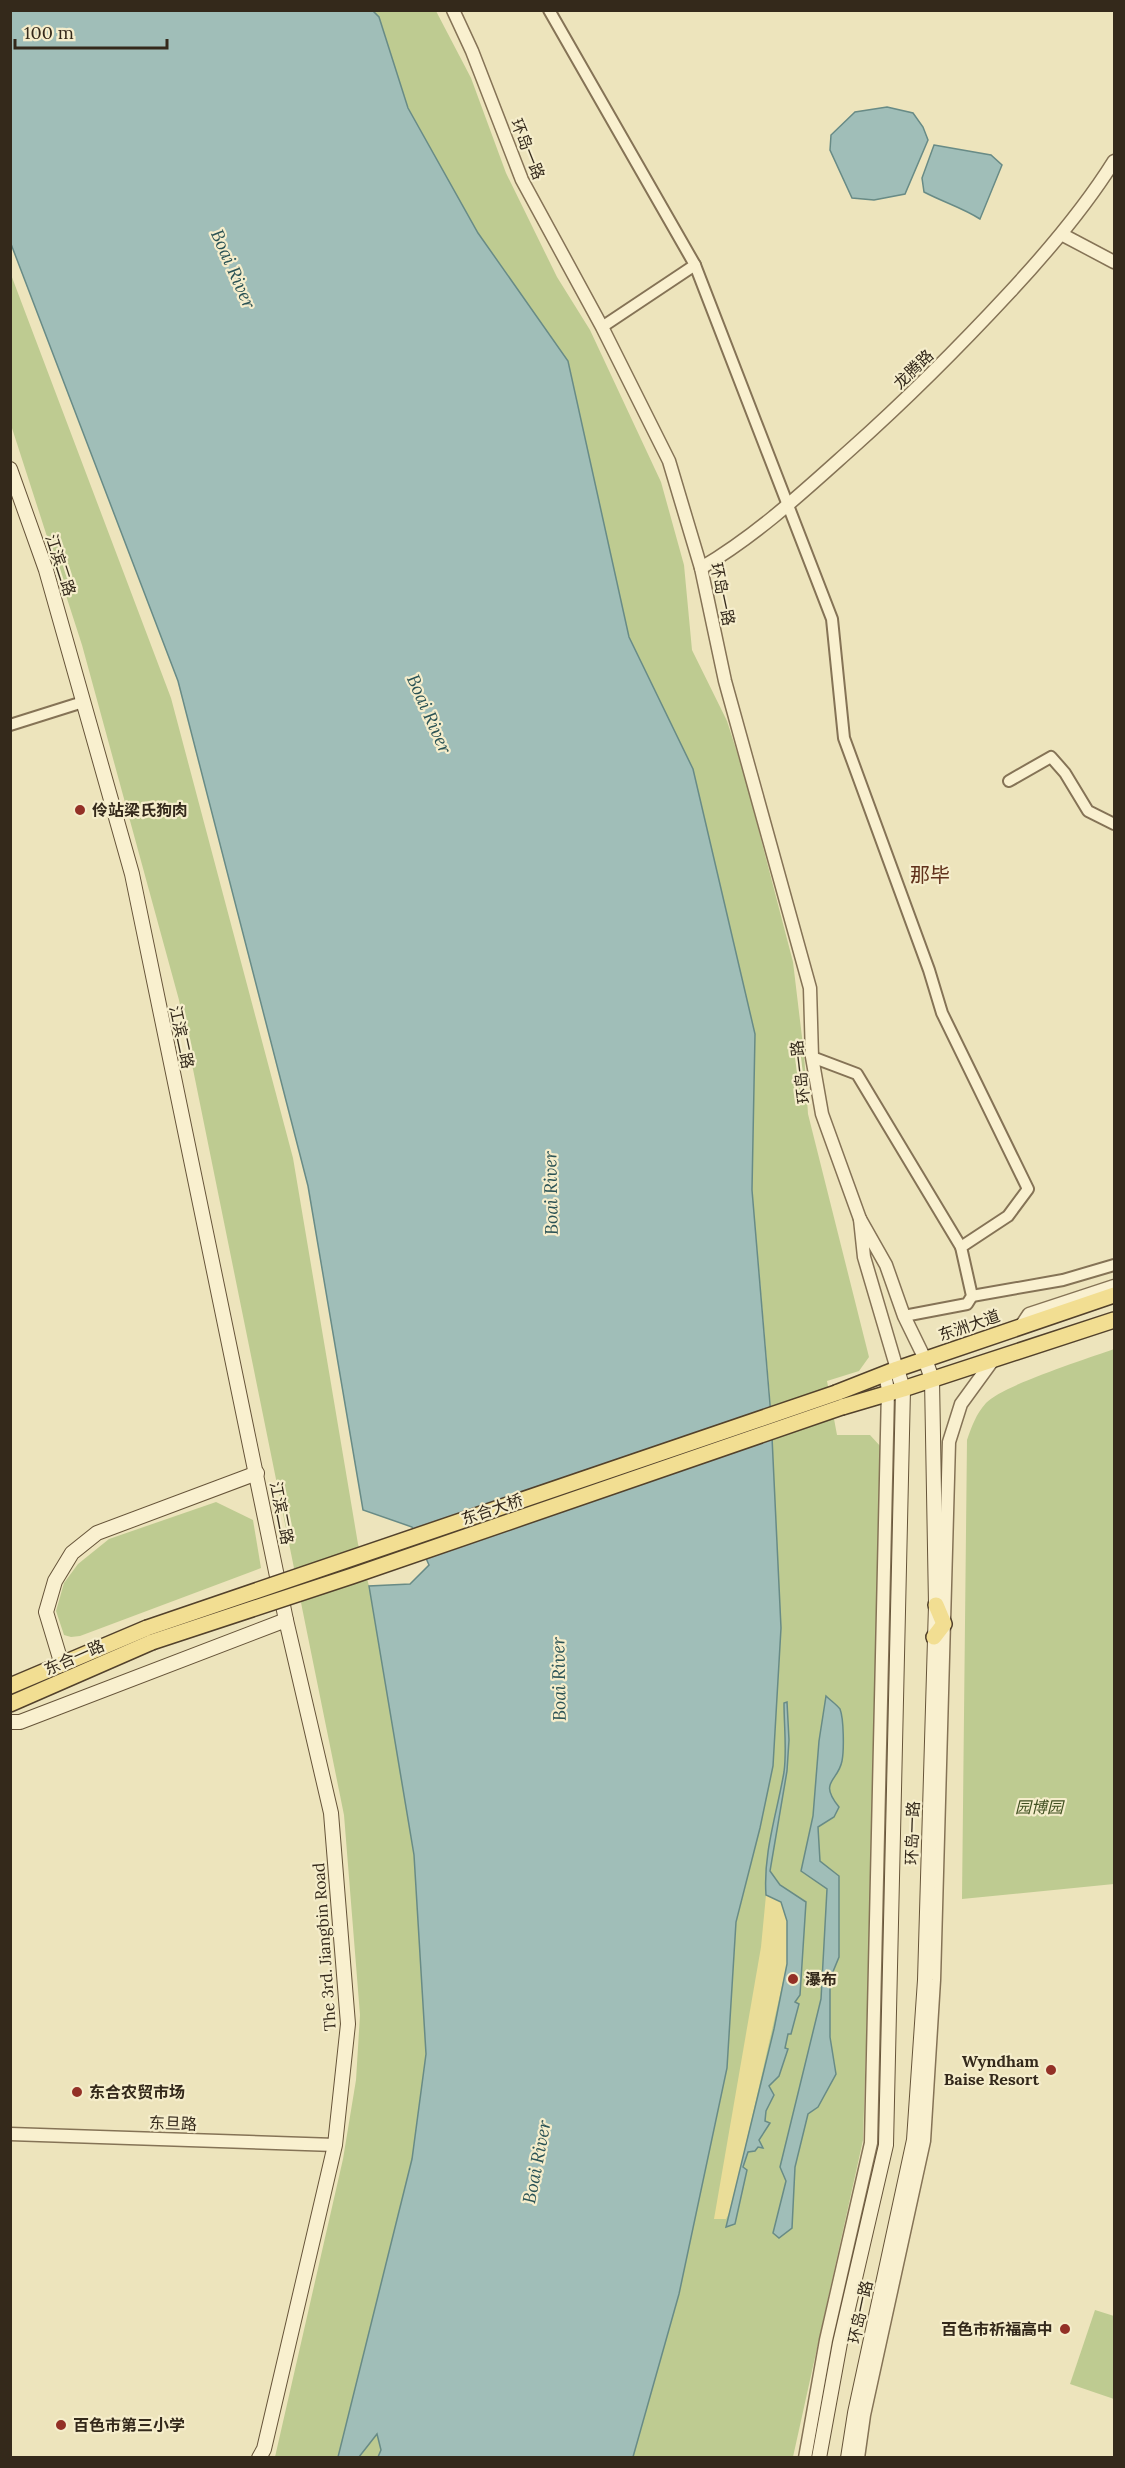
<svg xmlns="http://www.w3.org/2000/svg" width="1125" height="2468" font-family="Lora,'Noto Sans SC',serif">
  <style>
    .green { fill: #becb91 }
    .sand { fill: #eadd98 }
    .water { fill: #a0beb8; stroke: #688b86; stroke-width: 1.5 }
    .lines { fill: none; stroke-linecap: round; stroke-linejoin: round }
    .minor-casing { stroke: #857356; stroke-width: 14 }
    .tertiary-casing { stroke: #857356; stroke-width: 15 }
    .secondary-casing { stroke: #665439; stroke-width: 16 }
    .primary-casing { stroke: #52412b; stroke-width: 18 }
    .minor { stroke: #f9f0cf; stroke-width: 10 }
    .tertiary { stroke: #f9f0cf; stroke-width: 12 }
    .secondary { stroke: #f9f0cf; stroke-width: 14 }
    .primary { stroke: #f2de92; stroke-width: 15 }
    .primary-bridge-casing { stroke: #52412b; stroke-width: 18; stroke-linecap: butt }
    .primary-bridge { stroke: #f2de92; stroke-width: 15 }
    .poi-dot { fill: #933026; stroke: #f5edcb; stroke-width: 2 }
    .labels { text-anchor: middle; stroke-width: 4.5; stroke-linejoin: round; paint-order: stroke }
    .street-label { font-size: 16px; fill: #34291b; stroke: #f5edcb }
    .poi-label { font-size: 16px; font-weight: bold; fill: #34291b; stroke: #f5edcb; text-anchor: start }
    .park-label { font-size: 16px; font-style: italic; fill: #405021; stroke: #f5edcb }
    .water-label { font-size: 18px; font-style: italic; fill: #2a5254; stroke: #f5edcb }
    .quarter-label { font-size: 20px; fill: #60301a; stroke: #f5edcb }
  </style>
  <rect width="100%" height="100%" fill="#ede4bc"/>
  <!-- green -->
  <g class="green">
    <polygon points="373,11 436,11 471,78 506,173 557,277 590,330 661,482 684,565 692,650 727,721 744,774 793,962 804,1054 808,1114 869,1357 859,1371 827,1381 837,1435 870,1435 881,1447 870,1921 863,2140 793,2457 633,2457 679,2294 727,2068 736,1922 760,1828 781,1628 770,1397 752,1190 755,1034 693,769 629,637 568,361 478,233 408,108 379,17"/>
    <polygon points="10,272 171,698 293,1158 358,1544 369,1586 414,1855 426,2054 412,2159 338,2457 275,2457 343,2159 356,2080 360,2015 344,1815 179,1000 82,645 11,425"/>
    <path d="M1114,1349V1884L962,1899L967,1440C972,1426 976,1414 986,1403C1003,1385 1087,1359 1114,1349Z"/>
    <polygon points="216,1502 253,1520 261,1568 80,1636 71,1637 64,1635 56,1611 64,1583 78,1564 109,1539"/>
    <polygon points="1095,2310 1114,2316 1114,2399 1070,2384"/>
    <polygon points="377,2433 381,2450 378,2457 359,2458"/>
  </g>
  <!-- sand -->
  <polygon class="sand" points="766,1895 781,1902 787,1921 787,1964 731,2209 726,2219 714,2219 761,1947"/>
  <!-- water -->
  <g class="water">
    <polygon points="11,11 373,11 379,17 408,108 478,233 568,361 629,637 693,769 755,1034 752,1190 771,1416 781,1628 773,1766 760,1828 736,1922 727,2068 679,2294 633,2457 378,2457 381,2450 377,2434 359,2457 338,2457 412,2159 426,2054 414,1855 369,1586 410,1584 429,1565 412,1527 363,1510 308,1186 178,681 11,244"/>
    <polygon points="887,107 913,113 923,127 928,140 905,194 874,200 852,198 830,150 831,135 855,112"/>
    <path d="M934,145L991,155L1002,165L980,219C963,208 943,202 924,192L922,178Z"/>
    <path d="M826,1696C830,1700 837,1705 840,1709C844,1719 844,1751 842,1761C838,1782 818,1781 839,1807L834,1817L818,1827L820,1861L839,1876V1957L830,1979V2037L836,2074L818,2107L808,2114L795,2167L792,2228L779,2238L773,2233L786,2181L780,2167L821,1999L827,1889L801,1871L813,1816L819,1741Z"/>
    <path d="M787,1702L789,1740L787,1771L770,1871L780,1885L806,1902L800,1995L795,2002L799,2004L791,2034H788L785,2048L788,2049L779,2076L769,2086L774,2095L766,2111L765,2121L770,2123L759,2140L763,2148L758,2147L755,2151L748,2152L743,2167L747,2170L735,2224L726,2227L774,2029L787,1964V1921L781,1902L766,1895C763,1853 777,1813 784,1772C787,1750 784,1726 784,1703Z"/>
  </g>
  <g class="lines">
    <!-- minor casing -->
    <g class="minor-casing">
      <g id="minor">
        <polyline points="549,10 695,265 602,327"/>
        <polyline points="695,265 832,619 844,738 929,970 942,1013 1028,1189 1008,1216 961,1247 972,1296 967,1304 904,1316"/>
        <polyline points="10,725 83,702"/>
        <polyline points="1009,781 1051,757 1065,773 1088,811 1114,824"/>
        <polyline points="812,1057 857,1074 961,1247"/>
        <polyline points="972,1296 1063,1280 1114,1265"/>
      </g>
    </g>
    <!-- tertiary casing -->
    <g class="tertiary-casing">
      <g id="tertiary">
        <polyline points="453,10 472,51 522,180 602,327 669,461 701,568 725,681 810,988 812,1057 822,1114 860,1219"/>
        <polyline points="1063,235 1114,262"/>
        <path d="M701,568C757,535 803,492 851,449C907,399 959,347 1010,292C1048,251 1084,209 1114,161"/>
        <polyline points="1021,1326 1029,1314 1114,1286"/>
        <polyline points="897,1369 864,1257 860,1219 886,1265 904,1316 925,1359"/>
        <polyline points="10,2134 335,2145"/>
        <polyline points="805,2458 826,2340 871,2143 888,1390 885,1374"/>
        <polyline points="858,2458 864,2415 924,2141 934,1980 949,1442 961,1404 993,1360"/>
      </g>
    </g>
    <!-- secondary casing -->
    <g class="secondary-casing">
      <g id="secondary">
        <polyline points="10,469 46,570 132,874 286,1620 331,1813 348,2024 335,2145 264,2449 259,2458"/>
        <polyline points="62,1665 46,1612 55,1581 72,1553 97,1533 257,1473"/>
        <polyline points="10,1722 20,1722 286,1620"/>
        <polyline points="819,2458 840,2343 886,2145 903,1389 897,1369"/>
        <polyline points="848,2458 855,2413 914,2140 925,1980 936,1605 932,1379 925,1359"/>
      </g>
    </g>
    <!-- primary casing -->
    <g class="primary-casing">
      <g id="primary">
        <polyline points="836,1393 897,1369 1114,1295"/>
        <polyline points="842,1407 903,1389 1114,1320"/>
        <polyline points="934,1637 944,1624 936,1605"/>
        <polyline points="10,1686 147,1628"/>
        <polyline points="10,1704 152,1642"/>
      </g>
    </g>
    <!-- minor -->
    <use href="#minor" class="minor"/>
    <!-- tertiary -->
    <use href="#tertiary" class="tertiary"/>
    <!-- secondary -->
    <use href="#secondary" class="secondary"/>
    <!-- primary -->
    <use href="#primary" class="primary"/>
    <!-- primary-bridge casing -->
    <g class="primary-bridge-casing">
      <g id="primary-bridge">
        <polyline points="147,1628 836,1393"/>
        <polyline points="152,1642 352,1576 842,1407"/>
      </g>
    </g>
    <!-- primary-bridge -->
    <use href="#primary-bridge" class="primary-bridge"/>
  </g>
  <!-- markers -->
  <g class="poi-dot">
    <circle cx="80" cy="810" r="6"/>
    <circle cx="793" cy="1979" r="6"/>
    <circle cx="1051" cy="2070" r="6"/>
    <circle cx="77" cy="2092" r="6"/>
    <circle cx="1065" cy="2329" r="6"/>
    <circle cx="61" cy="2425" r="6"/>
  </g>
  <g class="labels">
    <!-- street labels -->
    <g class="street-label">
      <text transform="translate(528 149) rotate(68)" y="6">环岛一路</text>
      <text transform="translate(913 369) rotate(-44)" y="6">龙腾路</text>
      <text transform="translate(61 565) rotate(72)" y="6">江滨二路</text>
      <text transform="translate(723 594) rotate(78)" y="6">环岛一路</text>
      <text transform="translate(182 1037) rotate(78)" y="6">江滨二路</text>
      <text transform="translate(800 1072) rotate(-97)" y="6">环岛一路</text>
      <text transform="translate(969 1325) rotate(-19)" y="6">东洲大道</text>
      <text transform="translate(492 1509) rotate(-19)" y="6">东合大桥</text>
      <text transform="translate(282 1513) rotate(79)" y="6">江滨二路</text>
      <text transform="translate(74 1657) rotate(-24)" y="6">东合一路</text>
      <text transform="translate(912 1833) rotate(-88)" y="6">环岛一路</text>
      <text transform="translate(324 1947) rotate(-94)" y="6">The 3rd. Jiangbin Road</text>
      <text transform="translate(173 2123) rotate(2)" y="6">东旦路</text>
      <text transform="translate(860 2312) rotate(-78)" y="6">环岛一路</text>
    </g>
    <!-- poi labels -->
    <g class="poi-label">
      <text x="92" y="816">伶站梁氏狗肉</text>
      <text x="805" y="1985">瀑布</text>
      <text x="1039" y="2067" text-anchor="end">Wyndham<tspan x="1039" dy="18">Baise Resort</tspan></text>
      <text x="89" y="2098">东合农贸市场</text>
      <text x="1053" y="2335" text-anchor="end">百色市祈福高中</text>
      <text x="73" y="2431">百色市第三小学</text>
    </g>
    <!-- park labels -->
    <g class="park-label">
      <text x="1039" y="1813">园博园</text>
    </g>
    <!-- water labels -->
    <g class="water-label">
      <text transform="translate(233 269) rotate(66)" y="6">Boai River</text>
      <text transform="translate(429 714) rotate(66)" y="6">Boai River</text>
      <text transform="translate(551 1193) rotate(-91)" y="6">Boai River</text>
      <text transform="translate(559 1679) rotate(-91)" y="6">Boai River</text>
      <text transform="translate(537 2162) rotate(-79)" y="6">Boai River</text>
    </g>
    <!-- quarter labels -->
    <g class="quarter-label">
      <text x="930" y="882">那毕</text>
    </g>
  </g>
  <!-- border -->
  <rect width="1125" height="2468" fill="none" stroke="#34291b" stroke-width="24"/>
  <!-- scale -->
  <path d="M15 39v9h152v-9" fill="none" stroke="#34291b" stroke-width="3"/>
  <text x="24" y="39" font-size="18" fill="#34291b" stroke="#f5edcb" stroke-width="4.5" paint-order="stroke">100 m</text>
</svg>
